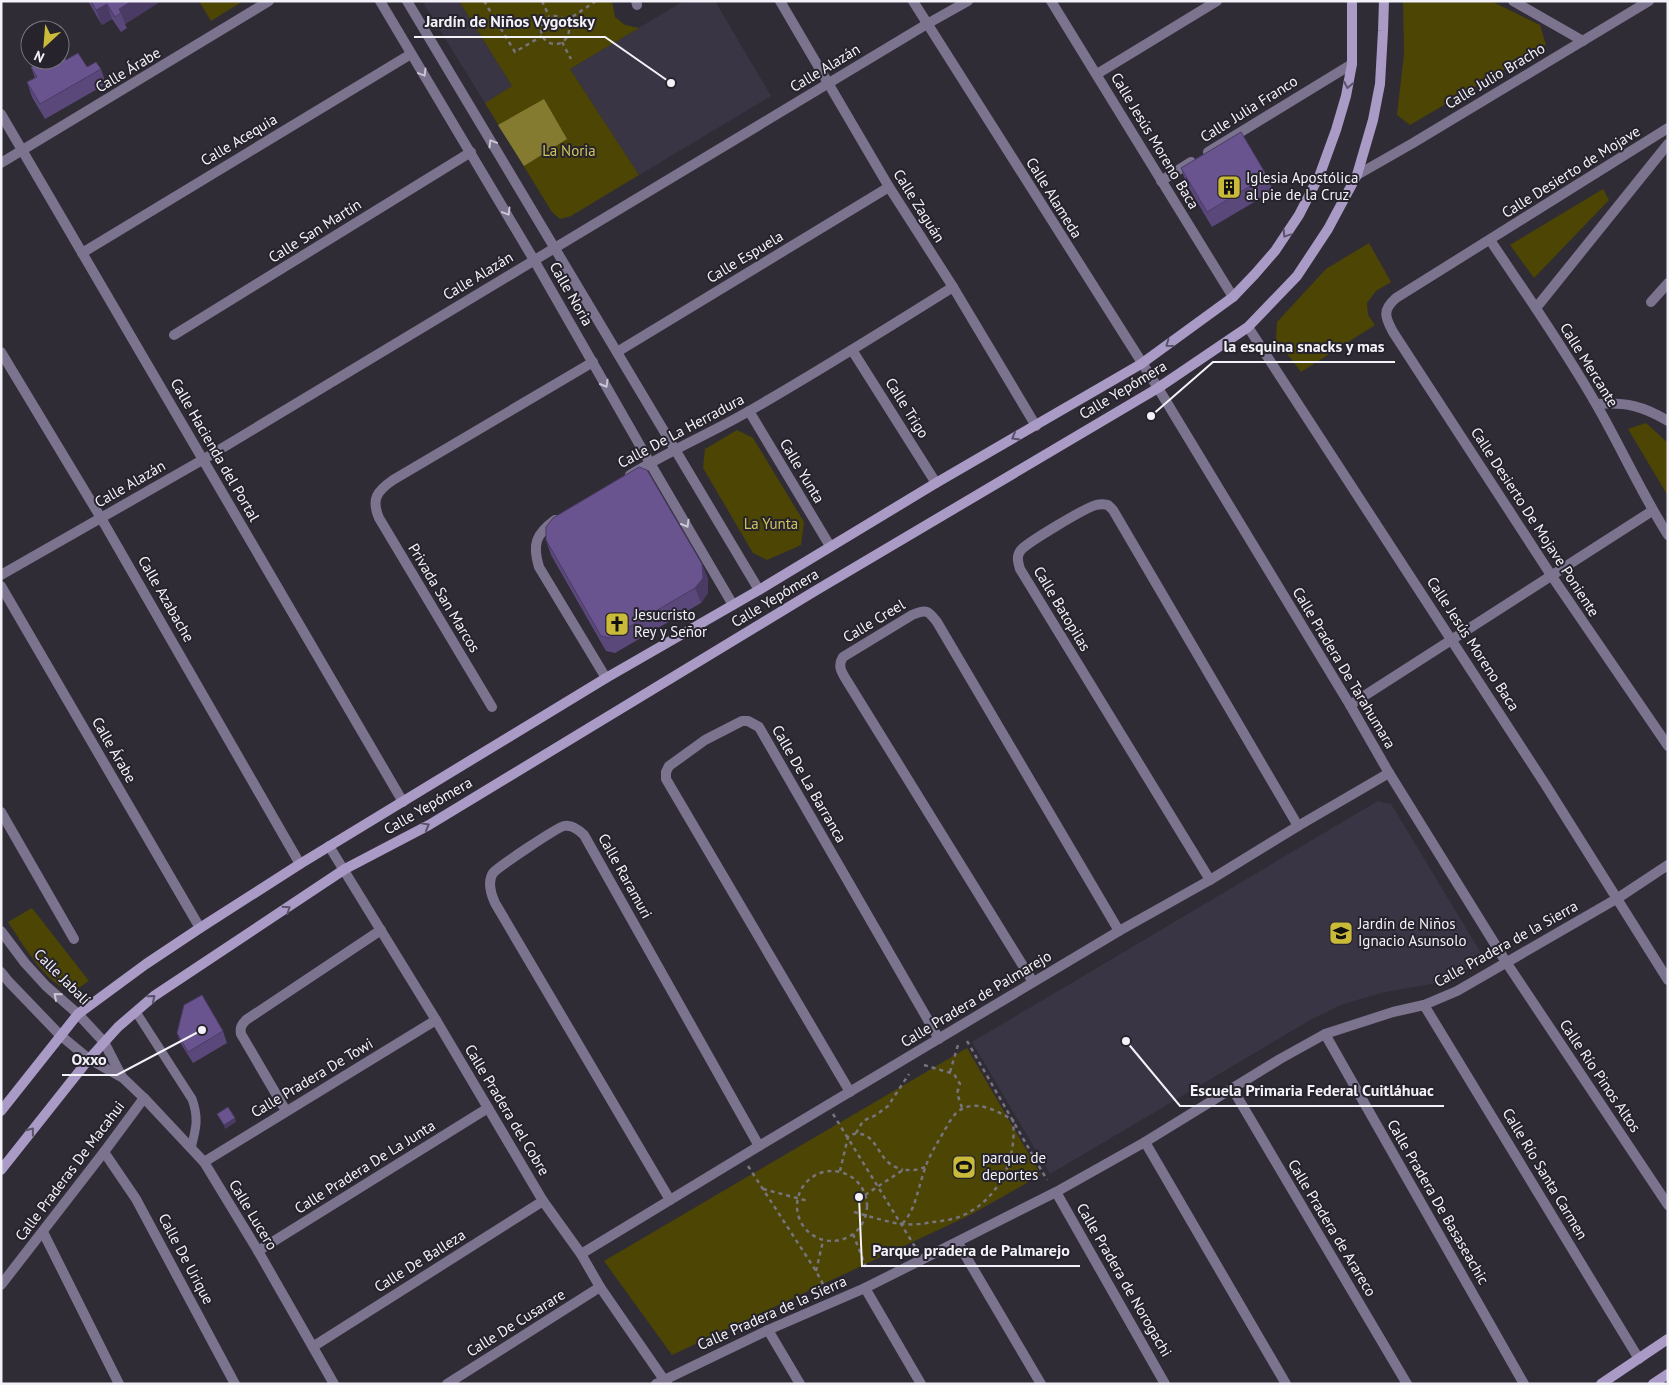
<svg xmlns="http://www.w3.org/2000/svg" width="1669" height="1385" font-family="'PT Sans',sans-serif">
  <style>
    .built { fill: #3a3545 }
    .green { fill: #4c4504 }
    .water { fill: #847b31 }
    .lines { fill: none; stroke-linecap: round; stroke-linejoin: round }
    .path { stroke: #77747d; stroke-width: 2.5; stroke-dasharray: 4 4; stroke-linecap: butt }
    .service { stroke: #7c738f; stroke-width: 9 }
    .minor { stroke: #7c738f; stroke-width: 10 }
    .tertiary { stroke: #7c738f; stroke-width: 10 }
    .secondary { stroke: #a99ac6; stroke-width: 10 }
    .wall { fill: #5b487b }
    .shaded-wall { fill: #4a3b64 }
    .building { fill: #6a548f; stroke: #4a3b64 }
    .oneway { stroke: #cac6d4 }
    .oneway2 { stroke: #5a536a }
    .labels { text-anchor: middle; stroke-width: 4; stroke-linejoin: round; paint-order: stroke }
    .street-label { font-size: 15px; fill: #f4f2f9; stroke: #26232c }
    .park-label { font-size: 15px; fill: #d0c45c; stroke: #26232c }
    .poi-label { font-size: 15px; fill: #f4f2f9; stroke: #26232c; text-anchor: start }
    .leader { fill: none; stroke: #f4f2f9; stroke-width: 2 }
    .callout-dot { fill: #f4f2f9; stroke: #26232c; stroke-width: 2 }
    .callout-label { font-size: 16px; text-anchor: middle; font-weight: bold; fill: #f4f2f9; stroke: #26232c; stroke-width: 4; stroke-linejoin: round; paint-order: stroke }
  </style>
  <rect width="100%" height="100%" fill="#2f2c36"/>
  <!-- built -->
  <g class="built">
    <polygon points="422,1 459,1 512,86 485,103"/>
    <polygon points="684,1 715,1 771,96 639,175 570,69"/>
    <polygon points="1378,801 1391,804 1484,958 1449,981 1385,992 1343,1004 1312,1019 1050,1174 972,1042"/>
  </g>
  <!-- green -->
  <g class="green">
    <polygon points="199,1 243,1 211,21"/>
    <polygon points="459,1 612,1 615,17 625,25 639,28 570,69 639,175 571,216 560,219 552,212 485,103 512,86"/>
    <polygon points="1403,1 1491,1 1540,25 1546,45 1410,125 1397,115 1404,53"/>
    <polygon points="1603,189 1609,200 1534,278 1510,245"/>
    <polygon points="1369,243 1391,282 1376,291 1367,303 1368,315 1375,325 1301,372 1276,339 1277,322 1326,269"/>
    <polygon points="1646,423 1668,443 1668,496 1628,429"/>
    <polygon points="737,430 753,438 804,522 801,545 767,560 753,553 703,468 705,449"/>
    <path d="M32,908L89,981C85,983 80,988 75,989C52,995 19,938 8,922Z"/>
    <polygon points="967,1048 1041,1175 970,1215 672,1355 604,1261"/>
  </g>
  <!-- water -->
  <polygon class="water" points="544,99 567,139 524,166 498,125"/>
  <g class="lines">
    <!-- path -->
    <g class="path">
      <polyline points="484,1 515,52 542,36"/>
      <polyline points="542,1 549,16"/>
      <circle cx="555" cy="30" r="14"/>
      <polyline points="566,21 596,1"/>
      <polyline points="562,42 571,59"/>
      <polyline points="967,1041 1047,1180"/>
      <polyline points="924,1065 954,1074 960,1084 957,1093 962,1108"/>
      <polyline points="950,1072 958,1045"/>
      <polyline points="833,1114 917,1250"/>
      <polyline points="856,1133 863,1121 876,1115 888,1106 909,1074"/>
      <polyline points="748,1166 816,1271 824,1286"/>
      <circle cx="832" cy="1206" r="35"/>
      <path d="M840,1171L848,1137C852,1134 854,1133 859,1134C874,1134 878,1154 889,1163C892,1166 898,1168 903,1170"/>
      <polyline points="763,1189 808,1201"/>
      <polyline points="865,1195 903,1170 915,1170 926,1167"/>
      <path d="M854,1212C869,1216 886,1222 902,1224C912,1225 923,1224 933,1222C944,1221 956,1219 966,1214C1001,1196 1017,1158 1013,1120C999,1112 978,1100 962,1109C953,1113 948,1125 943,1133C935,1147 927,1159 923,1175C917,1192 915,1211 902,1224"/>
      <polyline points="853,1234 866,1267"/>
      <polyline points="816,1271 823,1241"/>
    </g>
    <!-- service -->
    <path class="service" d="M136,1012L192,1099C199,1118 196,1129 191,1148"/>
    <!-- minor -->
    <g class="minor">
      <polyline points="636,1 637,5"/>
      <polyline points="780,1 889,187 953,287 1036,426"/>
      <polyline points="913,1 1158,388 1350,705 1389,773 1506,962 1668,1205"/>
      <polyline points="1051,1 1233,297"/>
      <polyline points="1513,1 1583,41"/>
      <polyline points="1097,74 1217,1"/>
      <polyline points="1,114 403,802"/>
      <path d="M1668,128L1396,298C1382,310 1385,317 1393,332L1551,575L1668,746"/>
      <polyline points="1208,152 1352,64"/>
      <polyline points="1,163 269,1"/>
      <polyline points="1357,175 1413,143 1649,1"/>
      <polyline points="1161,181 1191,162"/>
      <path d="M1490,240C1526,294 1564,348 1596,404C1621,447 1641,493 1668,535"/>
      <polyline points="82,253 411,54"/>
      <polyline points="1651,302 1668,283"/>
      <polyline points="1536,308 1668,144"/>
      <polyline points="1248,327 1545,784 1668,980"/>
      <polyline points="174,335 471,152"/>
      <polyline points="852,350 936,483"/>
      <polyline points="1,352 101,518 300,864"/>
      <polyline points="617,352 889,187"/>
      <path d="M1597,404C1626,402 1643,406 1668,421"/>
      <polyline points="749,411 830,546"/>
      <path d="M630,475C669,451 711,433 751,410C819,371 886,329 953,287"/>
      <path d="M555,520C536,534 532,544 539,567L606,678"/>
      <polyline points="1,575 204,459 927,24 968,1"/>
      <polyline points="1,586 200,928"/>
      <polyline points="1350,705 1652,511"/>
      <path d="M492,707L379,518C371,499 377,491 393,480L593,362"/>
      <polyline points="1,812 74,939"/>
      <polyline points="329,846 436,1020 543,1201 581,1254 600,1287 667,1384"/>
      <path d="M1210,880L1020,569C1018,562 1016,556 1021,550C1028,542 1085,508 1096,505C1100,504 1104,504 1108,505L1113,510L1298,826"/>
      <path d="M1033,982L847,681C842,673 837,666 843,657L912,615C926,609 928,610 937,622L1119,931"/>
      <polyline points="1424,1005 1639,1359"/>
      <polyline points="1325,1034 1524,1384"/>
      <polyline points="1232,1088 1407,1384"/>
      <polyline points="850,1092 666,779 666,772 669,766 705,740 742,721 748,721 759,727 939,1039"/>
      <path d="M286,1111L241,1034C240,1028 241,1025 246,1020L381,930"/>
      <polyline points="1145,1142 1286,1384"/>
      <polyline points="104,1152 136,1199 235,1384"/>
      <polyline points="204,1162 436,1020"/>
      <polyline points="1056,1192 1165,1384"/>
      <path d="M670,1200L495,903C491,894 487,882 493,873C498,867 556,828 564,826C572,824 579,830 584,835L759,1146"/>
      <polyline points="43,1232 119,1384"/>
      <polyline points="958,1243 1041,1384"/>
      <polyline points="258,1251 488,1108"/>
      <polyline points="581,1254 759,1146 1119,931 1210,880 1298,826 1389,773"/>
      <polyline points="1,1285 104,1152 144,1098"/>
      <polyline points="865,1288 921,1384"/>
      <polyline points="768,1330 800,1384"/>
      <polyline points="314,1346 543,1201"/>
      <polyline points="447,1384 600,1287"/>
      <polyline points="656,1384 768,1330 865,1288 923,1259 1056,1192 1145,1142 1280,1059 1325,1034 1393,1012 1424,1005 1457,991 1618,898 1668,865"/>
    </g>
    <!-- tertiary -->
    <g class="tertiary">
      <polyline points="380,1 534,260 650,463 733,605"/>
      <polyline points="407,1 759,590"/>
      <polyline points="1,931 25,963 46,986 78,1014 104,1042 122,1077"/>
      <polyline points="1,972 9,982 60,1035 89,1059 123,1078 144,1098 204,1162 258,1251 334,1384"/>
    </g>
    <!-- secondary -->
    <g class="secondary">
      <polyline points="1,1111 78,1014 146,964 200,928 300,864 606,678 759,590 936,483 1141,364 1233,297 1255,274 1275,251 1299,215 1320,174 1336,130 1346,96 1352,64 1352,1"/>
      <polyline points="1,1170 89,1059 118,1027 154,996 345,869 429,825 815,591 1158,388 1248,327 1297,276 1328,229 1357,175 1373,120 1380,84 1383,31 1384,1"/>
      <polyline points="1601,1384 1668,1339"/>
      <polyline points="1653,1384 1668,1374"/>
    </g>
  </g>
  <!-- wall -->
  <g class="wall">
    <polygon points="88,1 161,1 125,24 127,28 121,32 112,19 102,25"/>
    <polygon points="31,67 87,67 101,69 106,84 45,119 32,97 27,82 35,78"/>
    <polygon points="1181,168 1267,176 1273,191 1212,227 1186,183"/>
    <polygon points="546,540 702,564 708,579 708,593 701,603 615,653 606,651 551,555"/>
    <polygon points="223,1031 227,1043 193,1063 181,1044 177,1033"/>
  </g>
  <!-- shaded-wall -->
  <g class="shaded-wall">
    <polygon points="132,1 161,1 125,24 121,13 119,9"/>
    <polygon points="107,4 112,19 102,25 96,10"/>
    <polygon points="702,564 708,579 708,593 701,603 695,588"/>
    <polygon points="235,1118 236,1122 225,1129 224,1125"/>
  </g>
  <!-- building -->
  <g class="building">
    <polygon points="91,1 132,1 119,9 121,13 115,17 107,4 96,10"/>
    <polygon points="61,50 66,60 78,53 87,67 96,62 101,69 40,104 27,82 37,77 31,67 44,60 60,60 60,51"/>
    <polygon points="1241,132 1267,176 1207,212 1181,168"/>
    <polygon points="639,467 647,470 702,564 703,578 695,588 610,638 601,636 546,540 546,527 553,518"/>
    <polygon points="202,995 223,1031 188,1052 177,1033 184,1005"/>
    <polygon points="228,1107 235,1118 224,1125 217,1114"/>
  </g>
  <!-- one-way arrows -->
  <defs><path id="oneway-chevron" d="M-2-3.5L2.5 0L-2 3.5" fill="none" stroke-width="1.6" stroke-linecap="round" stroke-linejoin="round" transform="scale(1.25)"/></defs>
  <g class="oneway">
    <use href="#oneway-chevron" transform="translate(423 73) rotate(59)"/>
    <use href="#oneway-chevron" transform="translate(492 143) rotate(-121)"/>
    <use href="#oneway-chevron" transform="translate(507 212) rotate(59)"/>
    <use href="#oneway-chevron" transform="translate(605 384) rotate(60)"/>
    <use href="#oneway-chevron" transform="translate(686 524) rotate(60)"/>
    <use href="#oneway-chevron" transform="translate(57 996) rotate(-139)"/>
  </g>
  <g class="oneway2">
    <use href="#oneway-chevron" transform="translate(1348 85) rotate(101)"/>
    <use href="#oneway-chevron" transform="translate(1286 234) rotate(124)"/>
    <use href="#oneway-chevron" transform="translate(1169 344) rotate(144)"/>
    <use href="#oneway-chevron" transform="translate(1015 437) rotate(150)"/>
    <use href="#oneway-chevron" transform="translate(426 826) rotate(-29)"/>
    <use href="#oneway-chevron" transform="translate(287 909) rotate(-34)"/>
    <use href="#oneway-chevron" transform="translate(152 998) rotate(-39)"/>
    <use href="#oneway-chevron" transform="translate(31 1131) rotate(-52)"/>
  </g>
  <!-- icons -->
  <defs>
    <g id="building-square" transform="scale(1.25)"><rect x="-9" y="-9" width="18" height="18" rx="4" fill="#c9ba3a" stroke="#26232c"/><path d="M-4-6H4V6H1V3H-1V6H-4ZM-2.5-4.3h1.7v1.8h-1.7ZM.8-4.3h1.7v1.8H.8ZM-2.5-1h1.7V.8h-1.7ZM.8-1h1.7V.8H.8Z" fill="#111"/></g>
    <g id="church-square" transform="scale(1.25)"><rect x="-9" y="-9" width="18" height="18" rx="4" fill="#c9ba3a" stroke="#26232c"/><path d="M-1.2-6h2.4v3.5h3.3v2.4h-3.3V6h-2.4V-.1h-3.3v-2.4h3.3Z" fill="#111"/></g>
    <g id="school-square" transform="scale(1.25)"><rect x="-9" y="-9" width="18" height="18" rx="4" fill="#c9ba3a" stroke="#26232c"/><path d="M0-5L7-2L0 1L-7-2ZM-4 1L0 2.5L4 1V4Q0 6-4 4Z" fill="#111"/></g>
    <g id="stadium-square" transform="scale(1.25)"><rect x="-9" y="-9" width="18" height="18" rx="4" fill="#c9ba3a" stroke="#26232c"/><path d="M0-5a6.5 5 0 1 0 0 10a6.5 5 0 1 0 0-10ZM-3.5-1.8h7v3.6h-7Z" fill="#111"/></g>
  </defs>
  <g fill-rule="evenodd">
    <use href="#building-square" x="1229" y="187"/>
    <use href="#church-square" x="617" y="624"/>
    <use href="#school-square" x="1341" y="933"/>
    <use href="#stadium-square" x="964" y="1167"/>
  </g>
  <g class="labels">
    <!-- street labels -->
    <g class="street-label">
      <text transform="translate(825 68) rotate(-31)" y="5">Calle Alazán</text>
      <text transform="translate(128 70) rotate(-31)" y="5">Calle Árabe</text>
      <text transform="translate(1495 76) rotate(-31)" y="5">Calle Julio Bracho</text>
      <text transform="translate(1249 109) rotate(-32)" y="5">Calle Julia Franco</text>
      <text transform="translate(239 140) rotate(-31)" y="5">Calle Acequia</text>
      <text transform="translate(1155 141) rotate(59)" y="5">Calle Jesús Moreno Baca</text>
      <text transform="translate(1571 172) rotate(-32)" y="5">Calle Desierto de Mojave</text>
      <text transform="translate(1054 198) rotate(58)" y="5">Calle Alameda</text>
      <text transform="translate(919 206) rotate(58)" y="5">Calle Zaguán</text>
      <text transform="translate(315 231) rotate(-32)" y="5">Calle San Martín</text>
      <text transform="translate(745 257) rotate(-31)" y="5">Calle Espuela</text>
      <text transform="translate(478 276) rotate(-31)" y="5">Calle Alazán</text>
      <text transform="translate(571 294) rotate(60)" y="5">Calle Noria</text>
      <text transform="translate(1589 365) rotate(58)" y="5">Calle Mercante</text>
      <text transform="translate(1123 390) rotate(-31)" y="5">Calle Yepómera</text>
      <text transform="translate(907 408) rotate(58)" y="5">Calle Trigo</text>
      <text transform="translate(681 431) rotate(-28)" y="5">Calle De La Herradura</text>
      <text transform="translate(215 450) rotate(60)" y="5">Calle Hacienda del Portal</text>
      <text transform="translate(802 471) rotate(59)" y="5">Calle Yunta</text>
      <text transform="translate(130 484) rotate(-30)" y="5">Calle Alazán</text>
      <text transform="translate(1535 522) rotate(57)" y="5">Calle Desierto De Mojave Poniente</text>
      <text transform="translate(444 598) rotate(59)" y="5">Privada San Marcos</text>
      <text transform="translate(775 598) rotate(-31)" y="5">Calle Yepómera</text>
      <text transform="translate(166 599) rotate(60)" y="5">Calle Azabache</text>
      <text transform="translate(1062 609) rotate(59)" y="5">Calle Batopilas</text>
      <text transform="translate(874 621) rotate(-31)" y="5">Calle Creel</text>
      <text transform="translate(1473 644) rotate(57)" y="5">Calle Jesús Moreno Baca</text>
      <text transform="translate(1344 668) rotate(59)" y="5">Calle Pradera De Tarahumara</text>
      <text transform="translate(114 750) rotate(60)" y="5">Calle Árabe</text>
      <text transform="translate(809 784) rotate(60)" y="5">Calle De La Barranca</text>
      <text transform="translate(428 806) rotate(-30)" y="5">Calle Yepómera</text>
      <text transform="translate(625 876) rotate(61)" y="5">Calle Raramuri</text>
      <text transform="translate(1506 944) rotate(-29)" y="5">Calle Pradera de la Sierra</text>
      <text transform="translate(62 977) rotate(45)" y="5">Calle Jabalí</text>
      <text transform="translate(976 999) rotate(-31)" y="5">Calle Pradera de Palmarejo</text>
      <text transform="translate(1600 1076) rotate(56)" y="5">Calle Río Pinos Altos</text>
      <text transform="translate(312 1078) rotate(-31)" y="5">Calle Pradera De Towi</text>
      <text transform="translate(507 1110) rotate(59)" y="5">Calle Pradera del Cobre</text>
      <text transform="translate(365 1167) rotate(-32)" y="5">Calle Pradera De La Junta</text>
      <text transform="translate(70 1171) rotate(-53)" y="5">Calle Praderas De Macahui</text>
      <text transform="translate(1545 1174) rotate(59)" y="5">Calle Río Santa Carmen</text>
      <text transform="translate(1438 1202) rotate(60)" y="5">Calle Pradera De Basaseachic</text>
      <text transform="translate(253 1215) rotate(59)" y="5">Calle Lucero</text>
      <text transform="translate(1332 1228) rotate(59)" y="5">Calle Pradera de Arareco</text>
      <text transform="translate(186 1259) rotate(62)" y="5">Calle De Urique</text>
      <text transform="translate(420 1261) rotate(-32)" y="5">Calle De Balleza</text>
      <text transform="translate(1124 1280) rotate(60)" y="5">Calle Pradera de Norogachi</text>
      <text transform="translate(772 1313) rotate(-24)" y="5">Calle Pradera de la Sierra</text>
      <text transform="translate(516 1323) rotate(-32)" y="5">Calle De Cusarare</text>
    </g>
    <!-- park labels -->
    <g class="park-label">
      <text x="569" y="156">La Noria</text>
      <text x="771" y="529">La Yunta</text>
    </g>
    <!-- poi labels -->
    <g class="poi-label">
      <text x="1246" y="183">Iglesia Apostólica<tspan x="1246" dy="17">al pie de la Cruz</tspan></text>
      <text x="634" y="620">Jesucristo<tspan x="634" dy="17">Rey y Señor</tspan></text>
      <text x="1358" y="929">Jardín de Niños<tspan x="1358" dy="17">Ignacio Asunsolo</tspan></text>
      <text x="982" y="1163">parque de<tspan x="982" dy="17">deportes</tspan></text>
    </g>
  </g>
  <!-- callouts -->
  <path class="leader" d="M671 83L605 37H414M1151 416L1213 362H1395M202 1030L117 1075H62M1126 1041L1180 1106H1444M859 1197L862 1266H1080"/>
  <g class="callout-dot">
    <circle cx="671" cy="83" r="5"/>
    <circle cx="1151" cy="416" r="5"/>
    <circle cx="202" cy="1030" r="5"/>
    <circle cx="1126" cy="1041" r="5"/>
    <circle cx="859" cy="1197" r="5"/>
  </g>
  <g class="callout-label">
    <text x="510" y="27">Jardín de Niños Vygotsky</text>
    <text x="1304" y="352">la esquina snacks y mas</text>
    <text x="89" y="1065">Oxxo</text>
    <text x="1312" y="1096">Escuela Primaria Federal Cuitláhuac</text>
    <text x="971" y="1256">Parque pradera de Palmarejo</text>
  </g>
  <!-- border -->
  <rect width="1669" height="1385" fill="none" stroke="#f4f2f9" stroke-width="5"/>
  <!-- north arrow -->
  <g transform="translate(45 45) rotate(206)"><circle r="24" fill="#26232c" stroke="#78767e"/>
  <path d="M0-4L9 19L0 12L-9 19Z" fill="#c9ba3a"/>
  <text y="-8" font-size="14" font-weight="bold" text-anchor="middle" fill="#f4f2f9">N</text>
  </g>
</svg>
